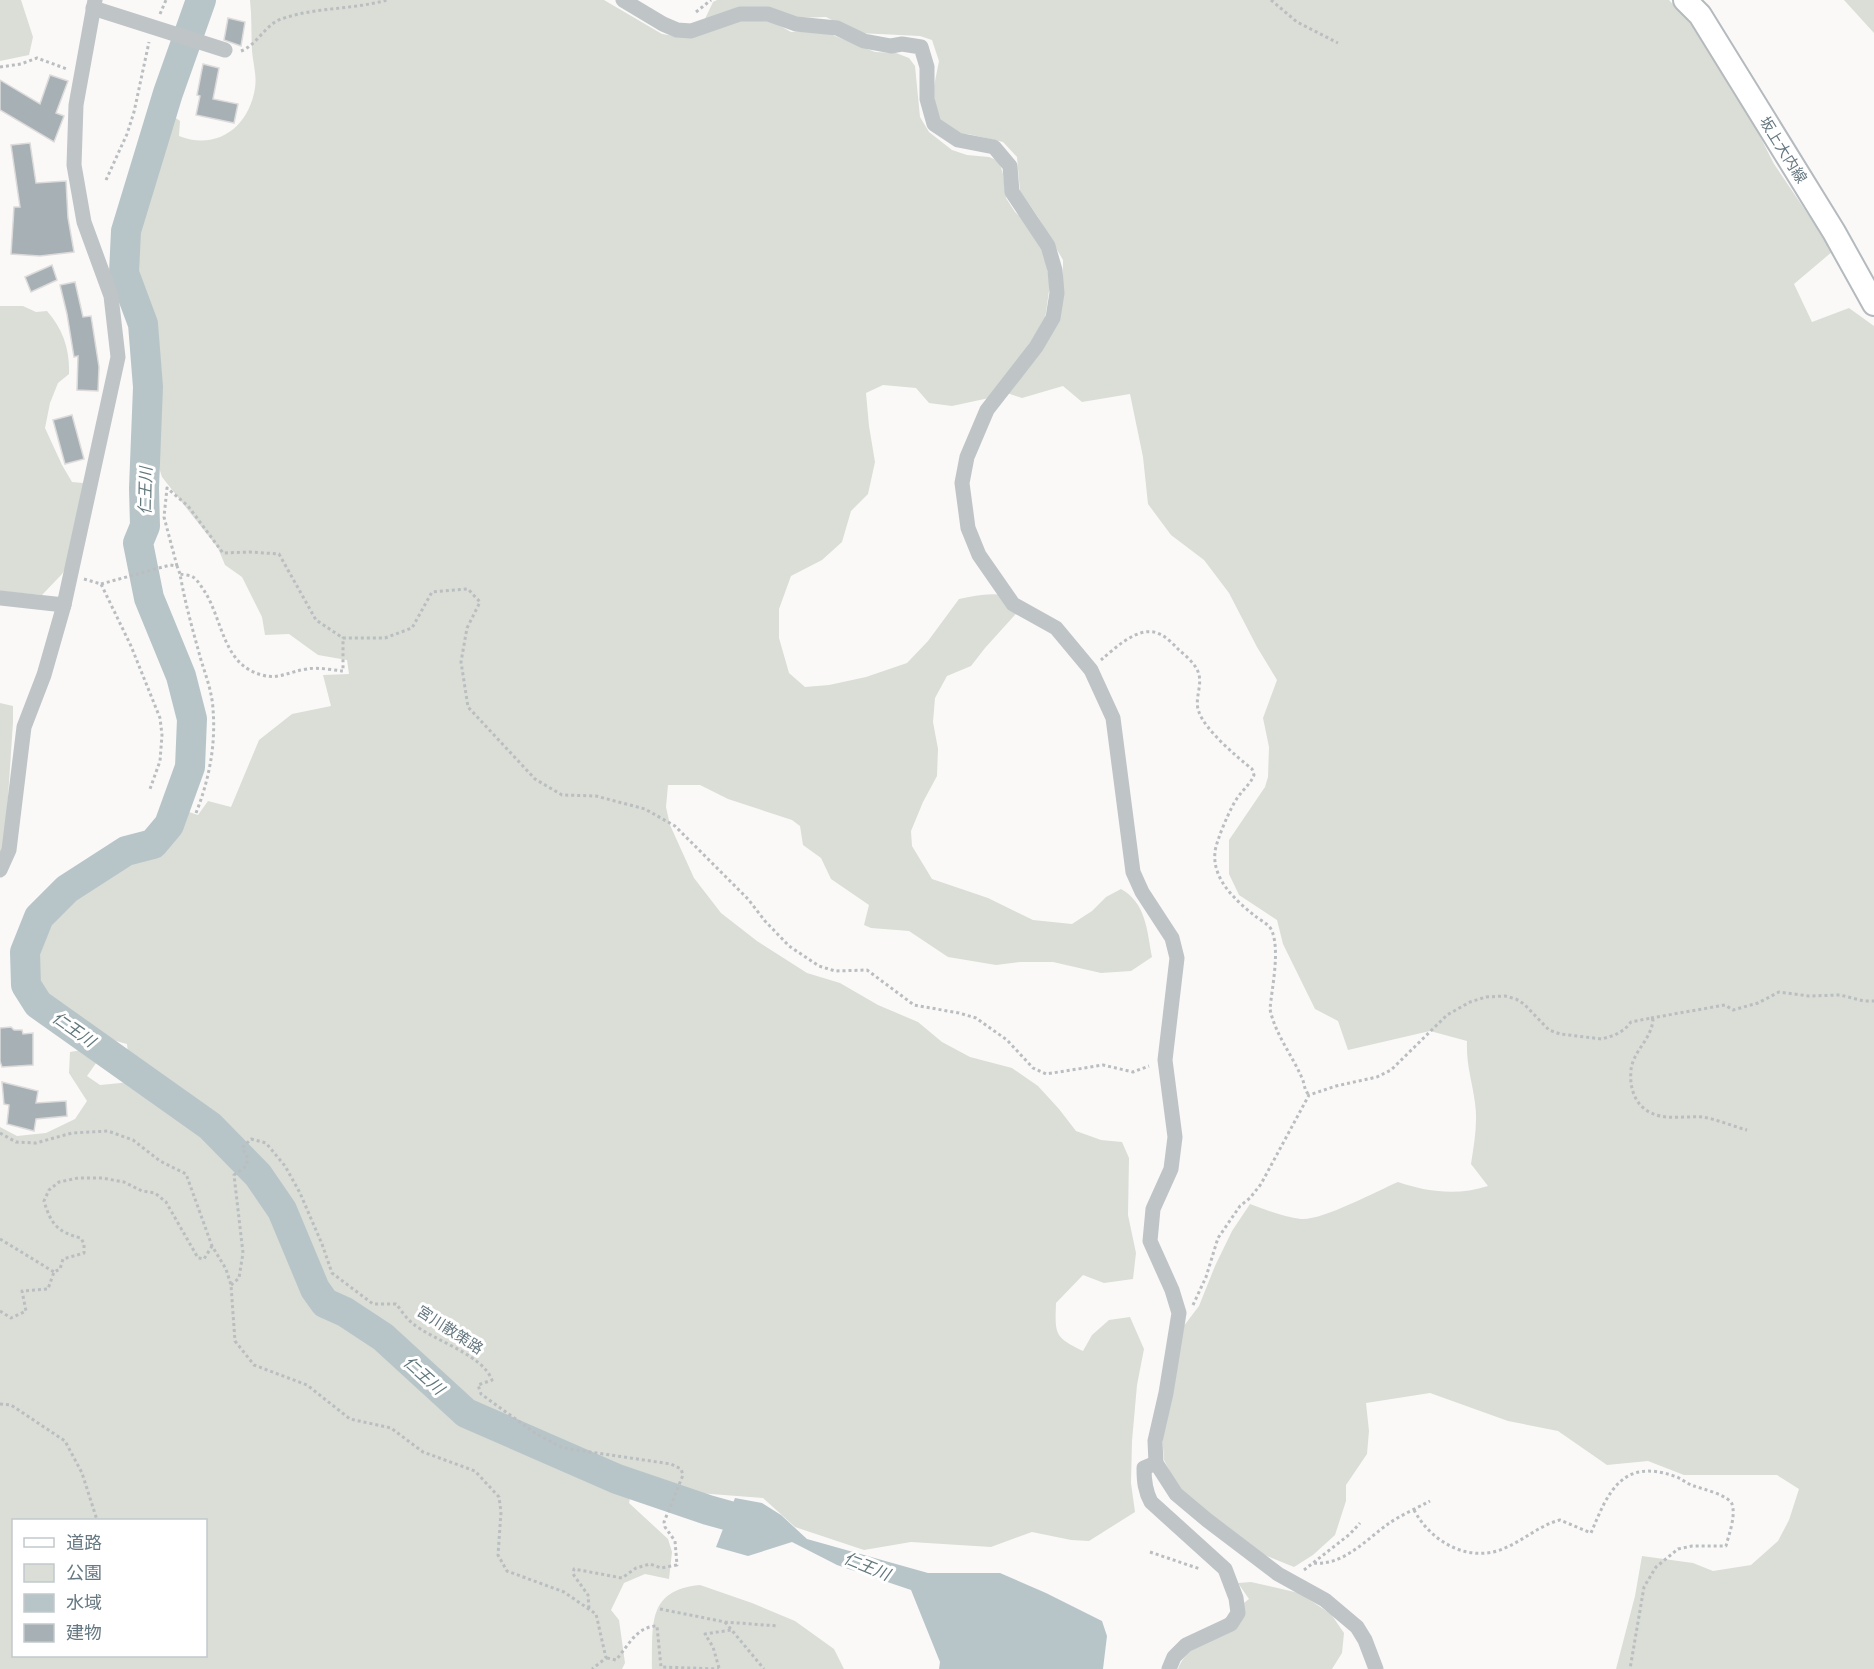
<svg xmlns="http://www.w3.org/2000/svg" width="1874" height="1669" font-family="Raleway,'Noto Sans JP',sans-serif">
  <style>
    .green { fill: #daded7; fill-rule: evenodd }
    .water { fill: #b8c5c8 }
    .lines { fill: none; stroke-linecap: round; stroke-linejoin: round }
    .river { stroke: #b8c5c8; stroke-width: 30 }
    .building { fill: #a6b0b5; stroke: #dcdbda; stroke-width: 1.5 }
    .secondary-casing { stroke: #b4babe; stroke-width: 26 }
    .path { stroke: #babec0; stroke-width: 3; stroke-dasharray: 3 3; stroke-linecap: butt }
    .street { stroke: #bfc4c7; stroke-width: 15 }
    .secondary { stroke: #fff; stroke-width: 22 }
    .labels { text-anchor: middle; stroke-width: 6; stroke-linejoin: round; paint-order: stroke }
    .street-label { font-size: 15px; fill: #667881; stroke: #fff }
    .water-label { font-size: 16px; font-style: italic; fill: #60767b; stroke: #fff }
  </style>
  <rect width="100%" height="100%" fill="#faf9f8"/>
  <!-- green -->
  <g class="green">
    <polygon points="0,0 21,0 33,37 29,55 0,61"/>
    <path d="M250,0H604L662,34L681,37L750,16L768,19L791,32L820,30L875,52L896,53L909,58L915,66L920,117L929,132L952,150L967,155L989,157L999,161L1003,174L1006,198L1015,212L1031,226L1043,246L1050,284L1045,319L1018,362L989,398L952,406L929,403L916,388L883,385L866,393L869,426L875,462L868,494L851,511L842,542L822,560L791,576L779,609V638L789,673L805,687L829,685L866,677L907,663L928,641L959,599C982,595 1005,588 1022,607L985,648L971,666L947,676L935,698L933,722L938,749L937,776L923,802L911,831L912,846L932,879L988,898L1033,920L1072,924L1092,911L1106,897L1121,889C1146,903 1147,930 1152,957L1131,971L1101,973L1053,962H1020L996,965L948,957L909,931L871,928L864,925L869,905L831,879L821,858L803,845L800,826L792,820L728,799L700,785H668L666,807L670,825L694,878L721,913L757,941L807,973L840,983L878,1005L918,1022L942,1042L970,1057L1012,1068L1038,1086L1059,1109L1076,1131L1101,1140L1122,1142L1129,1158L1128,1215L1136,1253L1133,1279L1104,1283L1083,1275L1056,1303C1055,1334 1054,1337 1083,1351L1092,1335L1109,1320L1130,1317L1144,1349L1137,1385L1132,1441L1131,1483L1135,1512L1089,1541L1071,1540L1032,1532L991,1547L911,1542L864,1550L795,1527L763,1498L698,1493L658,1478L635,1475L629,1503L668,1539L672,1552L669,1579L645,1574L624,1583L611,1610L619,1620L625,1663L622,1669H0V1127L17,1136L46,1133L75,1119L87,1101L69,1073L70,1052L82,1050L101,1056L87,1076L100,1085L131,1082L127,1044C111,1041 100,1032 86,1024C50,1006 25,1000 35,952C38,940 42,923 49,913C58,900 111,864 127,858C136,854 149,853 157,847C170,839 174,822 180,809L198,815L208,801L231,807L259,740L292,714L331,706L323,675L349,674L347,660L318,655L289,634L265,635L262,617L242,577L225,565L218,548L162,477L150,439L153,384L149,314L134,274L135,233L163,134L173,116L180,121L179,136C217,151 249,127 255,88C257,76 253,63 252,51C251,34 252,17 250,0ZM14,1520H206V1656H14Z"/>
    <path d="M717,0H1669L1690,23L1732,81L1774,164L1833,251L1794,284L1812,322L1849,308L1874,326V1669H1616L1635,1596L1642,1556L1693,1563L1713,1571L1751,1565L1778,1541L1789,1520L1799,1489L1777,1475H1684L1648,1461L1607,1465L1558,1431L1508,1421L1430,1393L1366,1403L1369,1431L1367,1454L1346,1485V1501L1335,1535L1313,1555L1294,1567L1267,1556L1193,1517L1164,1460L1162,1434L1183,1327L1199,1306L1215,1266L1232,1231L1250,1204C1266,1210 1284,1217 1301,1219C1321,1221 1377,1191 1398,1182C1428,1192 1457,1196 1488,1186L1471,1164C1474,1144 1478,1123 1475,1103C1472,1080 1466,1065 1467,1041L1430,1031L1348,1050L1338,1021L1315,1009L1283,944L1277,920L1239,895L1229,874V840L1265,787L1268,777L1269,747L1263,718L1277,680L1257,647L1229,593L1204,560L1171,535L1148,504L1143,457L1130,394L1082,402L1063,386L1022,398L1007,393L1063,292V260L1038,217L1020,191L1017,157L1003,142L968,134L946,133L938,120L933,91L939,61L932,40L920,36L858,33L826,17L704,21L713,2Z"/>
    <polygon points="1844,0 1874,0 1874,33"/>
    <path d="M0,306H23L36,312L47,311C63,329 70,350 69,374L58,383L50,403L45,428L62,465L72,482L95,484L84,537L62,574L42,595L0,591Z"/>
    <polygon points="0,703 13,706 13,722 5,843 0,859"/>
    <path d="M1251,1582L1299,1593L1331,1614L1344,1633L1342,1653L1332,1669H1178C1184,1649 1232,1613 1249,1599L1238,1583Z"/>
    <path d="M700,1585L752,1603L795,1621L834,1649L844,1669H652C653,1626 646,1590 700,1585Z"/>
  </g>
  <!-- water -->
  <polygon class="water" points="735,1498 762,1503 781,1515 807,1539 928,1573 1000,1573 1046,1593 1102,1621 1107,1636 1103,1669 939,1669 940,1662 911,1590 837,1565 792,1542 748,1556 716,1547"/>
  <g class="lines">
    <!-- river -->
    <polyline class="river" points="201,0 168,93 126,231 124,273 143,324 148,387 144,488 145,526 138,543 149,598 181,676 192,719 190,767 169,825 153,844 126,851 67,889 39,917 25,952 26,985 38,1004 210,1126 258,1175 282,1210 315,1289 325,1303 345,1312 383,1337 466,1413 617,1479 708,1510 766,1526"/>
  </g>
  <!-- building -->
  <g class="building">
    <polygon points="228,18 245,22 241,46 224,40"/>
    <polygon points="203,64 219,68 213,99 238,104 234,123 196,115 200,96 197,95"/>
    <polygon points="50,75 68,81 56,113 64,116 54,142 0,110 0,80 40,104"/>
    <polygon points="30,143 36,183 66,181 68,218 74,252 40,256 11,254 14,207 20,207 11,145"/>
    <polygon points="52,265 57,280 31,292 25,277"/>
    <polygon points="75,282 83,317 91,316 99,367 98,391 77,390 78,356 74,357 67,314 60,285"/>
    <polygon points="72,415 84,459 65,464 53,420"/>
    <polygon points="11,1027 14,1030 22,1030 23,1034 33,1033 33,1065 2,1067 0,1061 0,1028"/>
    <polygon points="2,1082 38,1091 36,1103 66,1101 67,1116 36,1119 34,1131 7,1124 9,1105 4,1104"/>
  </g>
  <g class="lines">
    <!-- secondary casing -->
    <g class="secondary-casing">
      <polyline id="secondary" points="1685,0 1700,15 1834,232 1874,304"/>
    </g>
    <!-- path -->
    <g class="path">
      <polyline points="1271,0 1297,22 1338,43"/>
      <polyline points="696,12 711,0"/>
      <polyline points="160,14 166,0"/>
      <path d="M241,51C257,45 265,25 281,19C315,7 352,10 387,0"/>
      <polyline points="0,67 21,64 37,58 67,69"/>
      <polyline points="106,180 127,134 134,112 149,42"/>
      <polyline points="177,566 164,517 167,488 188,506 223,553 250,552 279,554 316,620 343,638"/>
      <polyline points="84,579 101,584 131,646 160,718 162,735 160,761 150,789"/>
      <polyline points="101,584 170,565 177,566 180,574"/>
      <path d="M1101,660C1115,648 1138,626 1157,633C1166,636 1173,644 1179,650C1187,657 1197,665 1199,675C1202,687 1194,700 1199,712C1205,730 1237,757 1252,769L1254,775C1250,785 1244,788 1238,797C1231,806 1216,841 1215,852C1212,879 1235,900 1255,916C1260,920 1269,924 1272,931C1280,951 1272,987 1270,1009C1275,1034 1292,1055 1302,1078C1305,1085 1304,1090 1309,1095"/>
      <path d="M196,813C209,780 216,745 213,709C212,692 206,676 201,660C193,631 185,603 180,574C184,575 190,575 193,577C198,580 202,588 205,592C223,621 223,665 262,675C279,680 290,671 307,669C318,667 332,670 343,671V638H385L412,628L432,592L468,589L480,602L467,628L461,662L468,707L535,779L562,795L596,796L645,809L675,826L748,899L765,921L789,946L819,966L835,971L867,970L914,1005L959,1013L976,1018L1007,1040L1033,1068L1046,1074L1103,1065L1133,1072L1149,1066"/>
      <polyline points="1651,1018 1725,1005 1733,1010 1758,1003 1779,992 1809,996 1840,995 1864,1001 1874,1001"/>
      <polyline points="0,1133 16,1142 36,1143 72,1133 108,1131 133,1140 160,1161 186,1174 212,1246 226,1269 231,1285 235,1341 254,1365 307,1385 350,1419 391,1428 423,1452 475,1471 499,1497 501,1512 498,1555 507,1571 564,1592 596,1614 606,1658 592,1669"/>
      <polyline points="0,1239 54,1272"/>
      <path d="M231,1285L239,1278L243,1253L234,1175L246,1166L248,1158L242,1148L251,1139L266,1143L285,1166L300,1193L322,1244L332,1273L373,1304H396C401,1310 406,1318 412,1323C434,1341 482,1354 492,1380L478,1385L481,1394L535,1433L563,1448L671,1464L681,1469L683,1475L664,1522L665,1527L675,1541L677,1565L661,1568L650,1564L636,1568L622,1578L574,1569L573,1574L588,1595L589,1609"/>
      <path d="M1193,1305L1206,1277L1218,1238L1240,1206L1250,1198L1261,1184L1309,1095L1336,1086L1377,1077L1391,1070L1447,1015L1470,1002L1486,997L1505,996L1516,999L1524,1004L1549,1030L1560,1034L1602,1039L1615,1035L1625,1029L1631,1022L1651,1018L1653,1020C1651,1040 1633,1051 1631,1070C1629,1091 1637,1111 1660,1116C1673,1119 1688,1116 1702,1117C1716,1119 1732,1126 1747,1130"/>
      <path d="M0,1311L11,1318L26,1311L22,1291L48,1289L54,1272L60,1269L63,1259L84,1253V1244L81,1238C57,1232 51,1224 44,1201L49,1190L59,1182L78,1178H102L124,1182L142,1191L155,1193L166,1202L198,1258L204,1259L212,1246"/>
      <polyline points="0,1404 11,1405 65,1441 82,1473 97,1520"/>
      <path d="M1414,1510C1431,1542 1469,1564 1505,1548C1524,1540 1540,1525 1560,1520L1591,1533C1608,1492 1622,1458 1674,1476C1681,1478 1687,1484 1694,1486C1703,1489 1728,1495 1732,1504C1736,1516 1729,1534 1726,1546H1692L1678,1549L1656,1567L1644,1587L1630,1669"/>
      <polyline points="1150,1552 1200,1569"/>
      <path d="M1314,1563C1343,1566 1367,1539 1388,1524C1401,1515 1417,1508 1430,1501"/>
      <polyline points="1304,1570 1350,1534 1360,1523"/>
      <polyline points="660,1609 725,1622 778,1626"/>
      <polyline points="725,1622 764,1669"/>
      <path d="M607,1658L616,1660C628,1646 637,1626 657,1626L661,1667L719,1669"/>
      <polyline points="719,1668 713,1647 705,1634 731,1630"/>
    </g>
    <!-- street -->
    <g class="street">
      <polyline points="623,0 663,24 677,30 691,31 740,14 768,14 796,24 837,28 864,41 891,46 902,44 921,47 927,67 927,99 934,124 958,140 994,147 1010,166 1012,192 1048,246 1055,270 1057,293 1053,318 1036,347 987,410 967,457 962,483 968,528 979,555 1013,604 1056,628 1091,670 1113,718 1133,872 1142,892 1172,938 1177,958 1165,1060 1175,1137 1171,1169 1153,1209 1150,1241 1172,1290 1179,1313 1166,1393 1155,1441 1156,1463 1176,1494 1207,1520 1278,1574 1325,1600 1357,1627 1365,1640 1376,1669"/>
      <polyline points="93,8 225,50"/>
      <polyline points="0,598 64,605"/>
      <polyline points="0,870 9,850 24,727 44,675 64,605 118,357 111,296 84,222 74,165 76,105 95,0"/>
      <path d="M1156,1463L1144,1468C1144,1481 1145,1491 1151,1502L1225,1569L1236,1598L1238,1613L1231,1624L1186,1645L1174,1657L1169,1669"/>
    </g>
    <!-- secondary -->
    <use href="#secondary" class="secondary"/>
  </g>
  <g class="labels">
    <!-- street labels -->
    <g class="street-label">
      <text transform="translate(1783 150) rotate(58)" y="5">坂上大内線</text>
      <text transform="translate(450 1330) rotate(33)" y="5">宮川散策路</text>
    </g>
    <!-- water labels -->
    <g class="water-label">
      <text transform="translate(145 491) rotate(-89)" y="6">仁王川</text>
      <text transform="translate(74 1029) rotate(35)" y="6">仁王川</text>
      <text transform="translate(424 1375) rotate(42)" y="6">仁王川</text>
      <text transform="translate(867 1566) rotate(22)" y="6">仁王川</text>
    </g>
  </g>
  <!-- legend -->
  <rect x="12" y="1519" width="195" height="138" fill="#ffffff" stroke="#c2c9cd" stroke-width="1.5"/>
  <rect x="24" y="1538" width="30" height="9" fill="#ffffff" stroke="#c2c9cd" stroke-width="1.5"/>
  <text x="66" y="1549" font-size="18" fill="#667881">道路</text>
  <rect x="24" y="1564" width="30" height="18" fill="#daded7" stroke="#c2c9cd" stroke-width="1.5"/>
  <text x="66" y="1579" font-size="18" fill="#667881">公園</text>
  <rect x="24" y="1594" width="30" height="18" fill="#b8c5c8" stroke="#c2c9cd" stroke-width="1.5"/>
  <text x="66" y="1609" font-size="18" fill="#667881">水域</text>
  <rect x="24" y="1624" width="30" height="18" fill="#a6b0b5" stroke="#c2c9cd" stroke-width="1.5"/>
  <text x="66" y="1639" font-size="18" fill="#667881">建物</text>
</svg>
